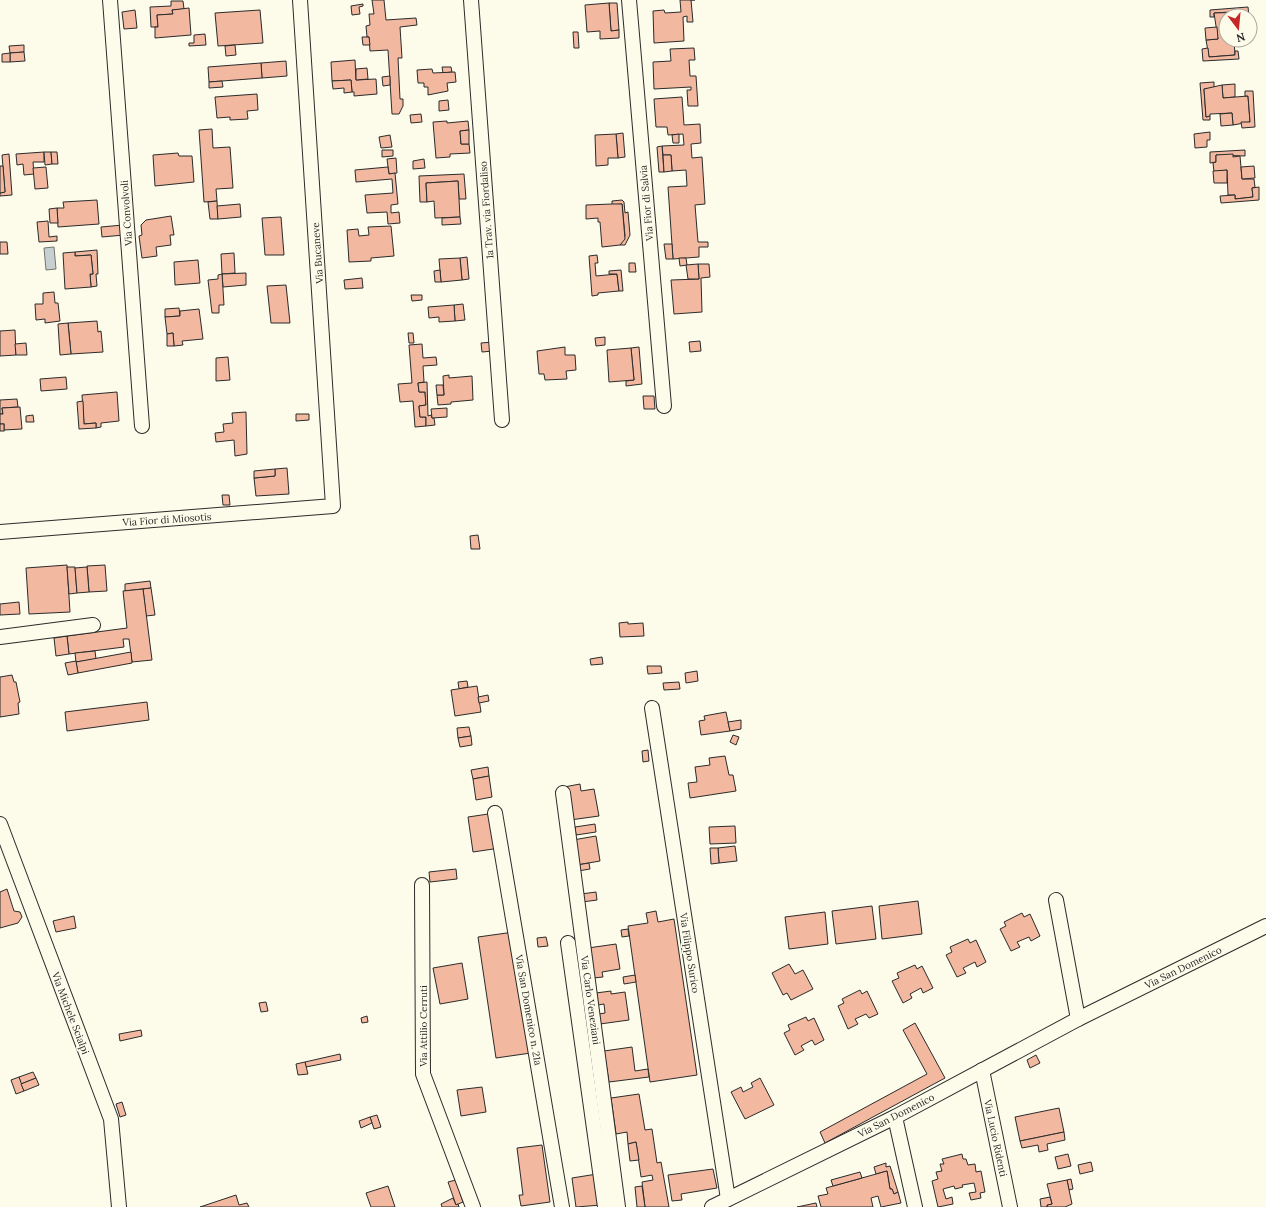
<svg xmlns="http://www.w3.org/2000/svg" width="1266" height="1207" font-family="Lora,serif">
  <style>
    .water { fill: #c7d0d0; stroke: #74746e }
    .building { fill: #f2b8a0; stroke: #2b2b2b }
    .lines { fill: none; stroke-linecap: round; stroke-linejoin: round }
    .minor-casing { stroke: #2b2b2b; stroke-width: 16 }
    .minor { stroke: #fdfbea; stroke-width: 14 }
    .labels { text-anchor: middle; stroke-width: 3; stroke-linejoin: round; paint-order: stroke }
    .street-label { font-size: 10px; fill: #2b2b2b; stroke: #fdfbea }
  </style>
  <rect width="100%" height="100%" fill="#fdfbea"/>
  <!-- water -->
  <polygon class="water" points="54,247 56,269 46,270 44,248"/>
  <!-- building -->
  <g class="building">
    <polygon points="372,0 384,0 386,20 416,18 417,25 400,27 402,58 398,58 400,99 403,99 403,106 399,114 392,114 388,50 370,51 369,37 367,37 366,26 370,25 369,14 374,14"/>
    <polygon points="680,0 695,0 691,0 693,22 687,22 687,16 683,17 684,41 654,43 653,11 664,10 665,13 681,12"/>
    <polygon points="171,1 183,1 184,9 172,10 173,14 157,15 158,27 151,27 150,7 171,6"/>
    <polygon points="609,3 617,3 619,30 611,31"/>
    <polygon points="609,3 611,31 619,30 619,38 600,39 600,31 587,32 585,5"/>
    <polygon points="363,4 363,6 359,7 360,14 352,15 351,6"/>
    <polygon points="1248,7 1249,16 1242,16 1242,12 1231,12 1214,13 1214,17 1210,17 1210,10"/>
    <polygon points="189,8 191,35 155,38 155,27 158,27 157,15 173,14 172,10"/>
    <polygon points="135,10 137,28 124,29 122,12"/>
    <polygon points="260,10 263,43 218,46 215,13"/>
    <polygon points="1242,12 1242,16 1226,16 1226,40 1234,40 1235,55 1209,57 1206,40 1218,39 1214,13"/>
    <polygon points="1217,27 1218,39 1206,40 1205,28"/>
    <polygon points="573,32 578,32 579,48 574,48"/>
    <polygon points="205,34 206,45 189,46 189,43 194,43 194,35"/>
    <polygon points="362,37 369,37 370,45 363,45"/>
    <polygon points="1234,40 1246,40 1247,42 1234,42"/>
    <polygon points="24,45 24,52 10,53 9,46"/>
    <polygon points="235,45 236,55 226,56 225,46"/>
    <polygon points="694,48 695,60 689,60 690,76 696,76 698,106 688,106 687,90 691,90 691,87 654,89 653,62 671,61 670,49"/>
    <polygon points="1208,48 1209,57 1235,55 1235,51 1238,51 1239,59 1203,61 1202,49"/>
    <polygon points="24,52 25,61 10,62 10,53"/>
    <polygon points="10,53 10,62 2,62 2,54"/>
    <polygon points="355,60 356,80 376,79 377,94 354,96 354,92 352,92 351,80 332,81 331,62"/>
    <polygon points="286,61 287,76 262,78 261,63"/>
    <polygon points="261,63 262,78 209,82 208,67"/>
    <polygon points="442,67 451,67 452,72 443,73"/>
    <polygon points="367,68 368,79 356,80 356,69"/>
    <polygon points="432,69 433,73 455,72 456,82 447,83 448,91 428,95 428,87 424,87 424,83 418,83 417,70"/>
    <polygon points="390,76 390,85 383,86 382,77"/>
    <polygon points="351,80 352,92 344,93 344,88 333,89 332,81"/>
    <polygon points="222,81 223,87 209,88 209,82"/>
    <polygon points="1214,82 1214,88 1204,89 1206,117 1210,116 1210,120 1203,120 1200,83"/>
    <polygon points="1235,84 1235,97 1223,98 1222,85"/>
    <polygon points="1222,85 1223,98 1248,96 1250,122 1233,125 1232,113 1210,114 1210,116 1206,117 1204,89"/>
    <polygon points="1245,91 1253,91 1255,127 1242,128 1241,122 1250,122 1248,96 1245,96"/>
    <polygon points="257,94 258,110 247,111 248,119 230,120 230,117 217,118 215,97"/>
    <polygon points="682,97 684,125 700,124 701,143 691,144 692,158 702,157 705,204 695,205 698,242 708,242 708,247 699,247 699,257 673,259 668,187 687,186 686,170 672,171 671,155 663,155 662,146 684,145 683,134 668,135 667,127 656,127 654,99"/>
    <polygon points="448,100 449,110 439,111 439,101"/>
    <polygon points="1232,113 1233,125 1221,126 1220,114"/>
    <polygon points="421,114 422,122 411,123 410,115"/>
    <polygon points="447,121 447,123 468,121 469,130 460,131 461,144 469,144 470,153 450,154 450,157 436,158 433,122"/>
    <polygon points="212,129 213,148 230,147 233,188 216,189 217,201 204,202 199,130"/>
    <polygon points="469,130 469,144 461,144 460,131"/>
    <polygon points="1210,132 1210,140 1207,140 1207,147 1195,148 1194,134"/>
    <polygon points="623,133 625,157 618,158 616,134"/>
    <polygon points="616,134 618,158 608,158 608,165 596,166 595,135"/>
    <polygon points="679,134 679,143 673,143 672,135"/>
    <polygon points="390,135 392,147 381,148 379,137"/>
    <polygon points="662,146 664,172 659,172 657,147"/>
    <polygon points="382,150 393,150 393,156 382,157"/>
    <polygon points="1245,150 1245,156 1216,155 1216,162 1210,163 1210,152"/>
    <polygon points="44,152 44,162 33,162 34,174 24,175 23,164 17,165 16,154"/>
    <polygon points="44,152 51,152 52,164 45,165"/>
    <polygon points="51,152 57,152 58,164 52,164"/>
    <polygon points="178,153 179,156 192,156 194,182 155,186 153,155"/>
    <polygon points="9,154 12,195 0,196 0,193 5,192 2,155"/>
    <polygon points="1233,154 1233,157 1240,156 1242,179 1254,179 1255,187 1252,188 1253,197 1235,199 1235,195 1228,195 1227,170 1214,172 1213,163 1216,162 1216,155"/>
    <polygon points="663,155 671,155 672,171 664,172"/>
    <polygon points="396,158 397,173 389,174 387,159"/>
    <polygon points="424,159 425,168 413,169 413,161"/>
    <polygon points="0,166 3,166 5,192 0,193"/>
    <polygon points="1254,166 1255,178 1242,179 1241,167"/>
    <polygon points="46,167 48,188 35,189 33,168"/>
    <polygon points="388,167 389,174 395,173 398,204 391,205 391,213 399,212 400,223 388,224 387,212 367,213 365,195 393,193 392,179 356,182 355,170"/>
    <polygon points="1227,170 1227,183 1214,183 1213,171"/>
    <polygon points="464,174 466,199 459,199 458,181 426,183 427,202 420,202 419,176"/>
    <polygon points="458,181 460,217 435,218 434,201 427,202 426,183"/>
    <polygon points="1259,187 1259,200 1221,203 1220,196 1235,195 1235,199 1253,197 1252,188"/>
    <polygon points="97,200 99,224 58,227 57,208 64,208 63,202"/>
    <polygon points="622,200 624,202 625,213 628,212 630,235 625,245 620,245 625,236 622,204 612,205 612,201"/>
    <polygon points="217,201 218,219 210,219 208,202"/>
    <polygon points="240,204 241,217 218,219 217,206"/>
    <polygon points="612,204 622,204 625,239 620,245 602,247 600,222 598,222 598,218 586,219 586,205"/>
    <polygon points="57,208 58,223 50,223 49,209"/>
    <polygon points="171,216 174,235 170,235 171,245 156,247 157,256 142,258 139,236 142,235 141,225 146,220"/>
    <polygon points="281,217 284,255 265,255 262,218"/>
    <polygon points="460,217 461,224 442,225 442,218"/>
    <polygon points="48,221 49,237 57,236 57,241 39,242 37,222"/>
    <polygon points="123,225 124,235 102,237 101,227"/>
    <polygon points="391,226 394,256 371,258 371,261 349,262 347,230 358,229 359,236 369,235 368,227"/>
    <polygon points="0,242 7,242 8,254 0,254"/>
    <polygon points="664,244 672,244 673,259 666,259"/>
    <polygon points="97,250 98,274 96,274 97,286 91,287 90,274 93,274 91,255 75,256 75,252"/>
    <polygon points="75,252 75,256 91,255 93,274 90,274 91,287 65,289 63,253"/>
    <polygon points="234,253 235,273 222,274 221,254"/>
    <polygon points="597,255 598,263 595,263 596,276 617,274 619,291 598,293 598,295 592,296 589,256"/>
    <polygon points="467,257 469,279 462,280 460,258"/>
    <polygon points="460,258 462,280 441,282 439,259"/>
    <polygon points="679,258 686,258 687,265 680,266"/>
    <polygon points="198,260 200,283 175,285 174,262"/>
    <polygon points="629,263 635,263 636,272 629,272"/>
    <polygon points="698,264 709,264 710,277 701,278 702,312 674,314 671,280 699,279"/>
    <polygon points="698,264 699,279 688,279 686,265"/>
    <polygon points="440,270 441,282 435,282 434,271"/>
    <polygon points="621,270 623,291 619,291 617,274 609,274 609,271"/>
    <polygon points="246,273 246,285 223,287 222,274"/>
    <polygon points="222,274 224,305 219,305 219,313 212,313 208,280 218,279 218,275"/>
    <polygon points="362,278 363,288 345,289 344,280"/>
    <polygon points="286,285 290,323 271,323 267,286"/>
    <polygon points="54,292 55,303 58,303 60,321 45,323 45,319 36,320 35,304 43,304 43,293"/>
    <polygon points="411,295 422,295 422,300 412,301"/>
    <polygon points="463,304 465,320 455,321 454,305"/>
    <polygon points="454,305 455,321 439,322 439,317 429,318 428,307"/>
    <polygon points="179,308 180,316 165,317 165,309"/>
    <polygon points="199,309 203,339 182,341 183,345 174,346 173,333 167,334 165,317 180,316 180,311"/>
    <polygon points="97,321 98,332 101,331 103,352 71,354 68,323"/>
    <polygon points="68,323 71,354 60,355 58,324"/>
    <polygon points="15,330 16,355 0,356 0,331"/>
    <polygon points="173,333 174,346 167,346 167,334"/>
    <polygon points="408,333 413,333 414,343 409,343"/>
    <polygon points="605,337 605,345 596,346 595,338"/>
    <polygon points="700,341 701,351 690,352 689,342"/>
    <polygon points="493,342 493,351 482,352 481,343"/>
    <polygon points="26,343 27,355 16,355 15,344"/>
    <polygon points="422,344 423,358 436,357 437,365 423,366 424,382 418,383 419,392 425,392 426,405 419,406 420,417 426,417 426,426 415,427 413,401 400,402 398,384 412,383 409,345"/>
    <polygon points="565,347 565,355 575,355 576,370 566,371 567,379 545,380 544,374 539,374 537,351"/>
    <polygon points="639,347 642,384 626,386 626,381 634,380 631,348"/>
    <polygon points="631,348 634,380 609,382 607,350"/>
    <polygon points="228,357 230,380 216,381 216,358"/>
    <polygon points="449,375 449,378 472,376 473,400 451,402 451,404 438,405 437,395 444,395 443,376"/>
    <polygon points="66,377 67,389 41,391 40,379"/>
    <polygon points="427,382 428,416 431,415 432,418 434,418 435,425 426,426 426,417 420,417 419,406 426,405 425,392 419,392 418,383"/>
    <polygon points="436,385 443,385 444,395 437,395"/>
    <polygon points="117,392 119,421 101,423 101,427 96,428 96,423 84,424 82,395"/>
    <polygon points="643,396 654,396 655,409 644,409"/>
    <polygon points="17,399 18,407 2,408 3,414 0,414 0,400"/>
    <polygon points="83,401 84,424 96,423 96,428 79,429 77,402"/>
    <polygon points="20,407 22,429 4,430 4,424 0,424 0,414 3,414 2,408"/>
    <polygon points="447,408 447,417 432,418 431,409"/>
    <polygon points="246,412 247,454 235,456 234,440 216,442 215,433 224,432 223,424 233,423 232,413"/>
    <polygon points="296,414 309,414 309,420 296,421"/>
    <polygon points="33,415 34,422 26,422 26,416"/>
    <rect x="0" y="424" width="4" height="7"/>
    <polygon points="287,468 289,494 256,496 254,478 275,476 275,469"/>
    <polygon points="275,469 275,476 254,478 254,471"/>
    <polygon points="222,495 229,495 230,505 223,505"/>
    <polygon points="478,535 480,549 471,549 470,536"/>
    <polygon points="67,565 70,612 29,614 26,568"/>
    <polygon points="105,565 107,591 89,592 87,566"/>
    <polygon points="67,567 75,567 77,593 69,594"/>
    <polygon points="87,567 89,592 77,593 75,568"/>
    <polygon points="150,581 151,588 125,591 125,584"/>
    <polygon points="151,588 155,615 146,616 143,589"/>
    <polygon points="143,589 152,660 132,662 129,639 123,639 124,647 69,654 67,636 127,628 123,591"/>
    <polygon points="19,602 20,614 0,615 0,604"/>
    <polygon points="628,622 628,624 643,623 644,636 620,637 619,623"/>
    <polygon points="67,636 69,654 56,656 54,638"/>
    <polygon points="95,651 96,659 76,662 75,653"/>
    <polygon points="131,652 132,663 78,673 76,662"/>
    <polygon points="602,657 603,664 591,665 590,659"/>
    <polygon points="76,661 78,673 68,675 65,663"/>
    <polygon points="647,666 661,666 662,673 648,674"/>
    <polygon points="697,671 698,681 686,683 685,673"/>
    <polygon points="12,675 14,682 16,682 20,702 18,703 19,714 0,717 0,677"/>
    <polygon points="467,681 468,687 459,689 458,682"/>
    <polygon points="679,682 680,689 664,690 663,683"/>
    <polygon points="477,686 481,712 455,716 451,690"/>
    <polygon points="488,695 489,701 479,703 478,697"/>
    <polygon points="147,702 149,720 67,731 65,712"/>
    <polygon points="726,712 730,731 701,735 699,721 705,720 704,716"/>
    <polygon points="741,720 741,729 730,731 728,722"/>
    <polygon points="469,727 471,736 458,738 457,728"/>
    <polygon points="733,735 739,737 736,745 730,742"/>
    <polygon points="471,736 472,745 460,747 458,738"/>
    <polygon points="648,750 649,761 643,762 642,751"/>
    <polygon points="725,756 729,775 733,775 736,791 690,798 688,783 697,782 695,767 710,765 709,758"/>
    <polygon points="488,767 489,776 473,779 471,770"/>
    <polygon points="489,776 492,797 476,800 473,779"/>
    <polygon points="580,784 581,791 594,789 599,816 570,820 564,787"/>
    <polygon points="495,813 500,848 473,852 468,817"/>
    <polygon points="595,824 596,832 576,835 575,827"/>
    <polygon points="735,826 736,843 710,844 709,827"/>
    <polygon points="596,836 600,861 577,865 573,840"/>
    <polygon points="735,846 737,861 719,863 718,848"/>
    <polygon points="710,848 718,848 719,863 711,864"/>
    <polygon points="589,863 590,869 578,871 577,865"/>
    <polygon points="456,869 457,879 430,882 429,872"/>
    <polygon points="7,889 14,911 20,912 22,917 18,923 0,928 0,892"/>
    <polygon points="596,892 597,900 582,902 581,894"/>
    <polygon points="918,901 922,934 882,939 879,906"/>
    <polygon points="872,906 876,939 836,944 832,911"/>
    <polygon points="656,911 658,922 674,919 697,1075 650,1082 628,926 648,923 646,913"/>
    <polygon points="825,912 828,944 789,949 785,917"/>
    <polygon points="1022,913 1024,917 1030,914 1040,936 1031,941 1029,937 1017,942 1020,947 1011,951 1000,929 1006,926 1004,922"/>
    <polygon points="74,916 76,928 56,932 53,921"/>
    <polygon points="628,929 629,936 622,937 621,930"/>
    <polygon points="514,932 531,1053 496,1058 478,937"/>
    <polygon points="546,937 548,946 538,947 537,938"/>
    <polygon points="968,939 970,943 976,940 986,962 977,967 975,962 963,968 966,973 957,977 946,955 952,952 950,947"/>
    <polygon points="616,944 620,969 602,972 603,977 593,978 588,948"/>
    <polygon points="462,963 468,999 440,1004 433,968"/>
    <polygon points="789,964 795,974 803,970 813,989 791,1000 787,993 783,995 772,973"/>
    <polygon points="915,965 917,969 922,966 933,988 923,993 921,988 910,994 912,998 903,1003 892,981 899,978 897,973"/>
    <polygon points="635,975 636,982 624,984 623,977"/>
    <polygon points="860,990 862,994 867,991 878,1014 869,1018 866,1014 855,1019 858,1024 848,1029 838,1006 844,1003 842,999"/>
    <polygon points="611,991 611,994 625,992 629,1020 600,1024 599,1014 605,1013 604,1004 598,1005 596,993"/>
    <polygon points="266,1002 268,1011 261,1012 259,1003"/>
    <polygon points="367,1016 368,1022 362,1023 361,1018"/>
    <polygon points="806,1017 808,1021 814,1018 824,1040 815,1045 812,1040 801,1046 804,1050 795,1055 784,1033 790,1030 788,1025"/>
    <polygon points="915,1023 945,1078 825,1143 820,1132 927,1074 903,1030"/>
    <polygon points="141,1030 142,1036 120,1041 119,1034"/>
    <polygon points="632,1047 635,1071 648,1069 649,1077 609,1082 604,1051"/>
    <polygon points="340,1054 341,1060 306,1067 305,1062"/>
    <polygon points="1036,1055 1040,1063 1030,1068 1027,1060"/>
    <polygon points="305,1062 308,1074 298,1075 296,1064"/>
    <polygon points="33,1072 36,1078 21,1084 19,1077"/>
    <polygon points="19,1077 24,1091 16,1094 11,1080"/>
    <polygon points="36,1078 39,1085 24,1091 21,1084"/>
    <polygon points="760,1078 774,1105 745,1119 731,1092 741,1087 743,1092 753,1087 751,1083"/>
    <polygon points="482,1087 486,1112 461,1116 457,1090"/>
    <polygon points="639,1094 645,1130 652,1129 657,1163 661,1162 669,1207 645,1207 642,1182 653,1180 652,1175 641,1177 636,1142 628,1144 627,1132 616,1134 611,1098"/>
    <polygon points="122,1102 126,1115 120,1117 116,1104"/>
    <polygon points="1059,1108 1064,1132 1020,1141 1015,1117"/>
    <polygon points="377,1115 381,1127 374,1129 370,1117"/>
    <polygon points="370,1117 372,1123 361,1128 359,1121"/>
    <polygon points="1064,1132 1065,1140 1047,1144 1048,1150 1039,1152 1038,1145 1022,1148 1020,1141"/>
    <polygon points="636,1142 639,1160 630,1161 628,1144"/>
    <polygon points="542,1145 550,1202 521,1206 519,1195 523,1195 517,1148"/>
    <polygon points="962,1154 963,1159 966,1159 968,1165 975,1164 976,1172 981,1171 985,1192 980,1193 981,1198 971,1200 969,1193 976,1192 974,1183 962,1185 963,1187 955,1189 954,1186 943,1189 946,1199 952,1197 953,1204 938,1207 932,1181 938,1179 936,1172 942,1171 940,1164 944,1164 942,1159"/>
    <polygon points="1068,1154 1071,1166 1058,1169 1055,1157"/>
    <polygon points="1091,1162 1093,1171 1080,1174 1078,1165"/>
    <polygon points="886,1163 886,1167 890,1166 898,1192 894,1194 892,1189 890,1189 887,1171 876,1174 874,1167"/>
    <polygon points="713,1169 717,1188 681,1194 682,1200 672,1201 668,1175"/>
    <polygon points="887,1171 890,1189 892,1189 894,1194 898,1192 901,1203 881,1207 878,1196 871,1198 873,1207 821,1207 818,1196 828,1194 826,1188"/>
    <polygon points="860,1172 862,1178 833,1186 831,1180"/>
    <polygon points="597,1174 601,1205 576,1207 572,1178"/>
    <polygon points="1071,1179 1073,1189 1069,1190 1067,1180"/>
    <polygon points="456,1180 463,1202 456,1205 448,1182"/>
    <polygon points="1067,1180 1072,1204 1065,1207 1047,1207 1047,1205 1052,1204 1047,1184"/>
    <polygon points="388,1186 395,1207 371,1207 366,1193"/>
    <polygon points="642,1186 645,1207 637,1207 635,1187"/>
    <polygon points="236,1195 239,1205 247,1203 249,1207 200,1207"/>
    <polygon points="1050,1197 1052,1204 1047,1205 1047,1207 1041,1207 1040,1199"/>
    <polygon points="453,1198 456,1205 458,1204 459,1207 442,1207 441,1204"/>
    <polygon points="816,1203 817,1207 797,1207"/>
  </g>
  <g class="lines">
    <!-- minor casing -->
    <g class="minor-casing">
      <g id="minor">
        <polyline points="110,0 142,426"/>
        <polyline points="471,0 502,420"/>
        <polyline points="629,0 664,406"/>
        <polyline points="0,532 333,506 300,0"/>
        <polyline points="0,637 93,625"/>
        <polyline points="652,708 728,1199"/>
        <polyline points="563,793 618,1207"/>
        <polyline points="495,813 562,1207"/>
        <polyline points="0,824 111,1119 119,1207"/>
        <polyline points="422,885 423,1074 473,1207"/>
        <polyline points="1056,900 1078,1019"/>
        <polyline points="568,943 605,1207"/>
        <polyline points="982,1070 1010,1207"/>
        <polyline points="895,1117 915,1207"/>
        <polyline points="712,1207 895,1117 1078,1019 1266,926"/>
      </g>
    </g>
    <!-- minor -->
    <use href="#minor" class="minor"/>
  </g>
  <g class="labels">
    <!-- street labels -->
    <g class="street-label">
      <text transform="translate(646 203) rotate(-95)" y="4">Via Fior di Salvia</text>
      <text transform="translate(486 210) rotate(-94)" y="4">1a Trav. via Fiordaliso</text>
      <text transform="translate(126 213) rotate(-94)" y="4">Via Convolvoli</text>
      <text transform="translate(317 253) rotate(-94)" y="4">Via Bucaneve</text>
      <text transform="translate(167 519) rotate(-4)" y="4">Via Fior di Miosotis</text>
      <text transform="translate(690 953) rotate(81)" y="4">Via Filippo Surico</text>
      <text transform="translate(1183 967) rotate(-26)" y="4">Via San Domenico</text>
      <text transform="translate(591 1000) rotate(82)" y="4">Via Carlo Veneziani</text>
      <text transform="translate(529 1010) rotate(80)" y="4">Via San Domenico n. 21a</text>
      <text transform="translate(71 1013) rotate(69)" y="4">Via Michele Scialpi</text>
      <text transform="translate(423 1026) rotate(-90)" y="4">Via Attilio Cerruti</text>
      <text transform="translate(896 1115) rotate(-27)" y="4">Via San Domenico</text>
      <text transform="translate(996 1138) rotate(78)" y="4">Via Lucio Ridenti</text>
    </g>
  </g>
  <!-- north arrow -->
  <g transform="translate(1238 28) rotate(164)"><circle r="19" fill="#fdfbea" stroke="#a9a89e"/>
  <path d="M0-3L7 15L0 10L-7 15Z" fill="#c62828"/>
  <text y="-6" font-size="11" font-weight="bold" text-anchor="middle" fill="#2b2b2b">N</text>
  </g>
</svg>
